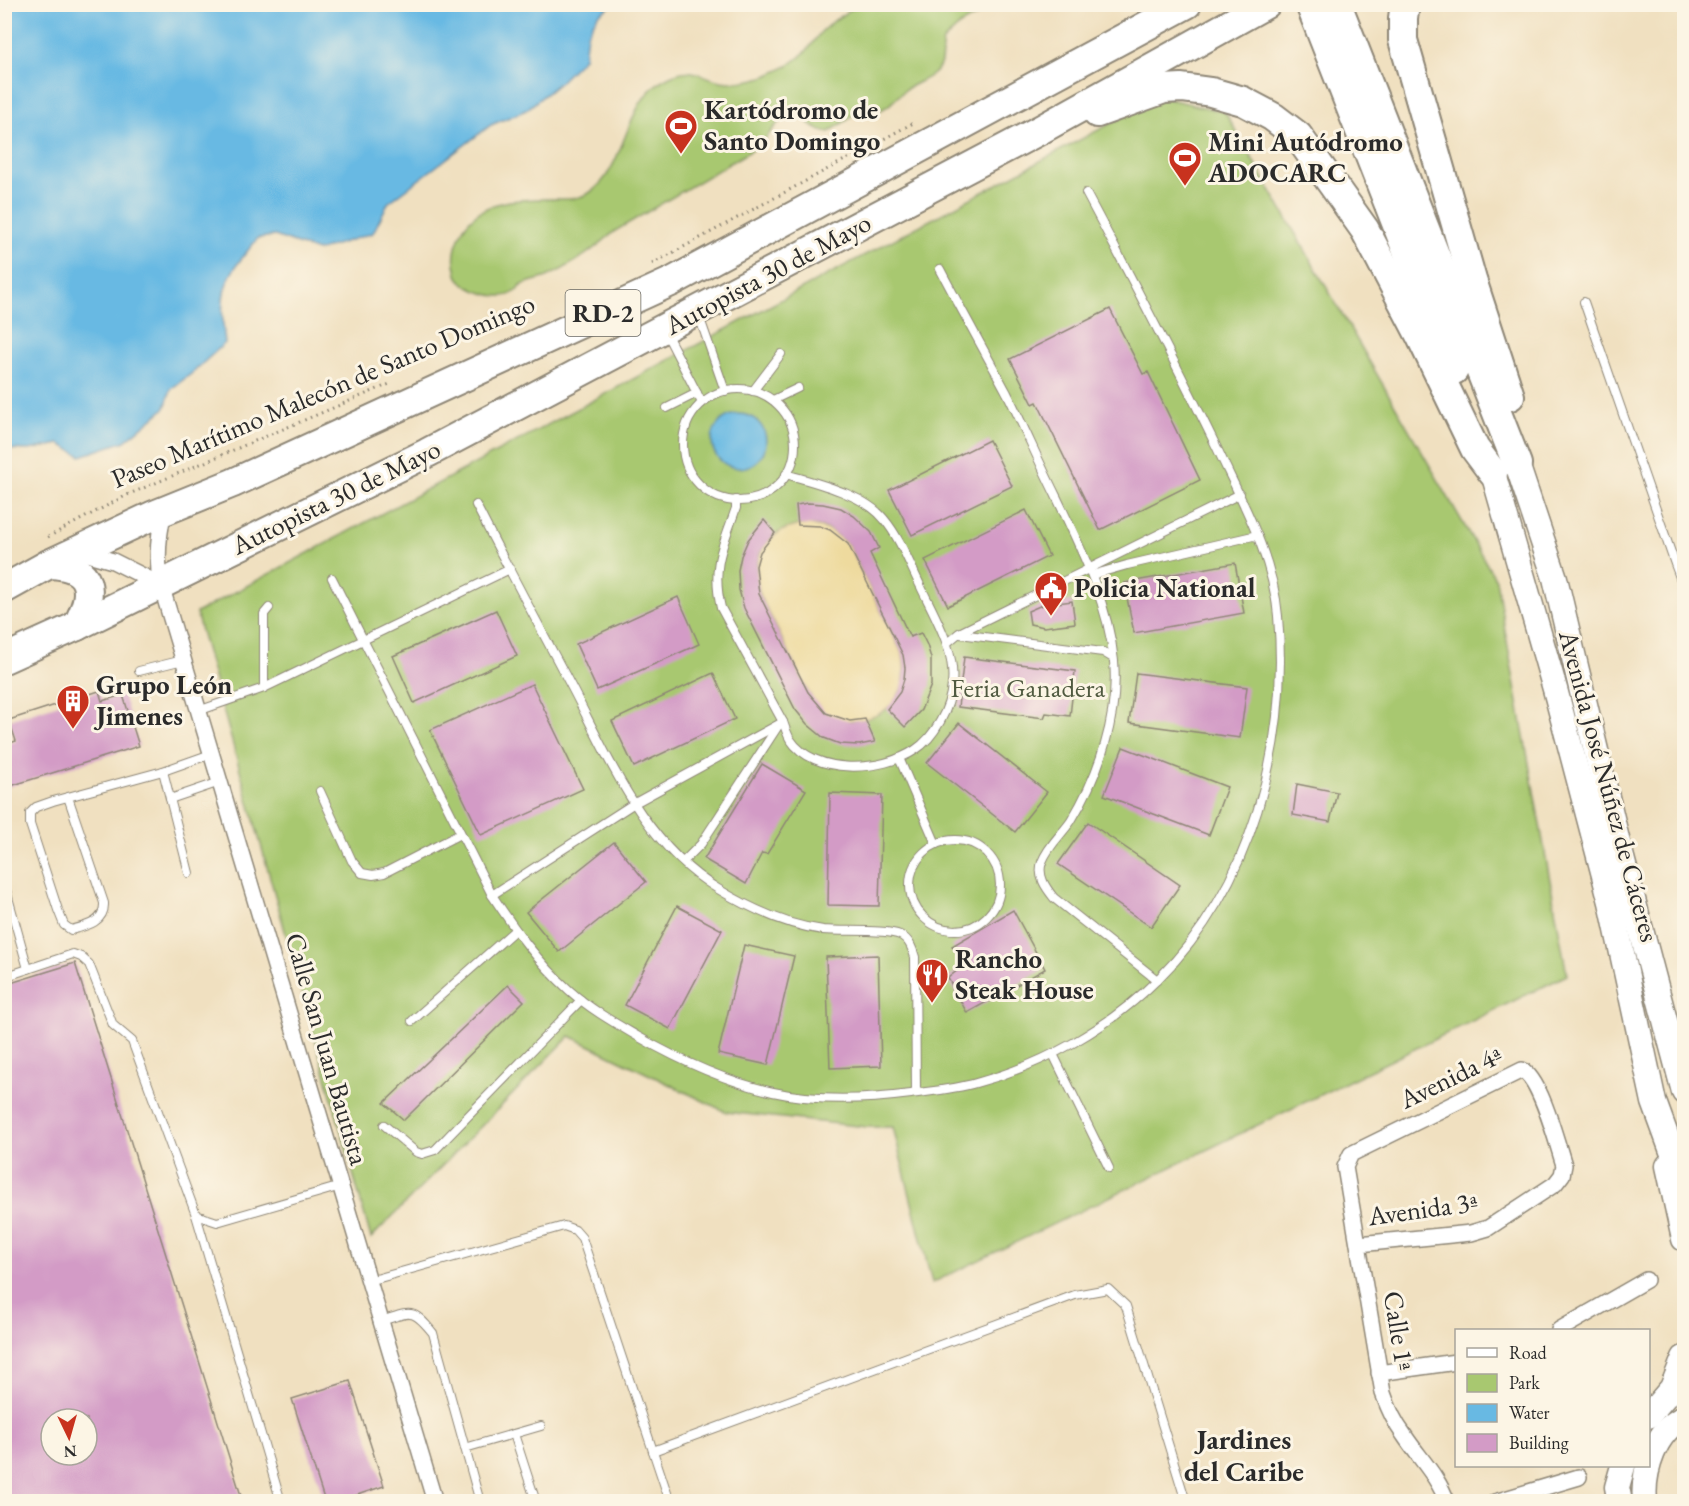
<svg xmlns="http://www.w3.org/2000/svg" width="1689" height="1506" font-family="'EB Garamond',serif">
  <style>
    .green { fill: #a8c870; stroke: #6a7a4e; stroke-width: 1.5 }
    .sand { fill: #eeda9e; stroke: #8c8264; stroke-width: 1.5 }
    .water { fill: #68b9e3; stroke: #4a7287; stroke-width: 1.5 }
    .building { fill: #d39bc6; fill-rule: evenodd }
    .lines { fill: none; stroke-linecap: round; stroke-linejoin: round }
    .lane-casing { stroke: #8e8676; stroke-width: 10 }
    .street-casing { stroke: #8e8676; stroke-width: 18 }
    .primary-casing { stroke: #8e8676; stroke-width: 27 }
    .highway-casing { stroke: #8e8676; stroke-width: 32 }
    .path { stroke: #8e8676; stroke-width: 3; stroke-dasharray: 1.5 4.5; stroke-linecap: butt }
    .lane { stroke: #fff; stroke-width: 8 }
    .street { stroke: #fff; stroke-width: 15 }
    .primary { stroke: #fff; stroke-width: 24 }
    .highway { stroke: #fff; stroke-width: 28 }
    .labels { text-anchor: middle; stroke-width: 6; stroke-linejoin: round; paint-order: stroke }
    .shield { fill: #fcf5e5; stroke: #6a6863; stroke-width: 1.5 }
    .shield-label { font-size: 26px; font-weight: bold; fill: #2b2b2b }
    .poi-label { font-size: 27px; font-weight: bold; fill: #2b2b2b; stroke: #fcf5e5; text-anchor: start }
    .street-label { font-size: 27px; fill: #2b2b2b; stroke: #fcf5e5 }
    .park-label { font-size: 27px; fill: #505a40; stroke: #fcf5e5 }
    .neighbourhood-label { font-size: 28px; font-weight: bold; fill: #2b2b2b; stroke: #fcf5e5 }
  </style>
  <rect width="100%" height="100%" fill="#fcf5e5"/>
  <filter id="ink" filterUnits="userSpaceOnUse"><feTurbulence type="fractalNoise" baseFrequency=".0167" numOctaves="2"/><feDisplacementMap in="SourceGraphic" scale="12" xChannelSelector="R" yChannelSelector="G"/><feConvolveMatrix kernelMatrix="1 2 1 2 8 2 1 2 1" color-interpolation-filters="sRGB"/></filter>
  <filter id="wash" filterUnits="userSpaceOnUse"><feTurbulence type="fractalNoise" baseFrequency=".008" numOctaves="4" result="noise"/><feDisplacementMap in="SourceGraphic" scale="24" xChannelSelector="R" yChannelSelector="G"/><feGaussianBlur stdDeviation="1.35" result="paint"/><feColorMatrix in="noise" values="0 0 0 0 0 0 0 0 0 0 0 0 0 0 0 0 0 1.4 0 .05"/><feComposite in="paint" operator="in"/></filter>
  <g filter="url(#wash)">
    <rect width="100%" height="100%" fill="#f0e0c0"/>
    <!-- green -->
    <g class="green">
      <path d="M859,5H996L960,25L943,41C941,48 943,58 940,65C935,78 915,82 905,90C895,98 889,109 875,112C868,113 862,111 856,110L849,119L829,132C816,130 810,126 802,116H791L778,123L759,146L615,231C595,249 571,266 547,277C539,280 528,281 521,286C515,289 521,289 515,292C500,302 467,291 458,277C456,273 456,267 455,264C453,252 458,239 463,229C482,198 521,199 553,199C566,199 577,200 589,193C629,168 622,97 670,76C689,68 695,72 713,79C730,85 754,81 771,74C783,69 796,61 805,52C812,46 816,37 822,31C834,20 845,12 859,5Z"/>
      <polygon points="1160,97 1225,112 1496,580 1567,975 932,1283 893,1127 867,1127 726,1112 570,1036 371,1238 196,613"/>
    </g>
    <!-- sand -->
    <path class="sand" d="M807,524L830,530L848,544L903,655C905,668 906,680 900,692C887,718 852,729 827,714C819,709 813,700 808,692C797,670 786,647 775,625C770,614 762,603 759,591C749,553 769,528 807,524Z"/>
    <!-- water -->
    <g class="water">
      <path d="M5,4H612V5L598,15L587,34L584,58L559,83L526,110L491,125L388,203L373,233L317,251L275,236L258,238C247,252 232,268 226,286C220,303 223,325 225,343L191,374L171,389L165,408L125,441L81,456L60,444L29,450L5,449Z"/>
      <circle cx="739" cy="441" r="27"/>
    </g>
    <g id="blocks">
      <!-- building -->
      <g class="building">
        <polygon points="1110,309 1143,374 1148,372 1200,480 1100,530 1037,402 1033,404 1010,359"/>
        <polygon points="989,440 1012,486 912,535 889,490"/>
        <polygon points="808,503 823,504 841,508 854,516 871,532 879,548 870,553 910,637 921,633 927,645 931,658 931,685 921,710 905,727 887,709 900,692 904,679 905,668 903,655 848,544 830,530 820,526 798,525 796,505"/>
        <polygon points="1026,510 1049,556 948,606 925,560"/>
        <polygon points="764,520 775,533 760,552 756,566 759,594 808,692 826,713 850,721 865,719 875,742 859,745 840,744 824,738 807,724 795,709 744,608 739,590 738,570 741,556 748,540"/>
        <polygon points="1235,563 1244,613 1134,633 1124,583"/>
        <polygon points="678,597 699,644 597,690 576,644"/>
        <polygon points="1072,601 1075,623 1044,627 1030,624 1028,611 1042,605"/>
        <polygon points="496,610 517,656 414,703 393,656"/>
        <polygon points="964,657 1075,671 1070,716 1046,713 1044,718 958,707"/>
        <polygon points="713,673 735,719 634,767 612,721"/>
        <polygon points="1136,673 1247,687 1240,738 1129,723"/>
        <polygon points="532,684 583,789 481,835 430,730"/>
        <polygon points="99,691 102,701 123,695 139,746 4,788 4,745 16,741 9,720"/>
        <polygon points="959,723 1047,792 1015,832 927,763"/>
        <polygon points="1123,747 1227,787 1209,835 1104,795"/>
        <polygon points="762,764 806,790 767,854 762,853 746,884 704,859"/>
        <polygon points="1297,784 1337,792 1330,822 1293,815"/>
        <polygon points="830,793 882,795 879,906 828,905"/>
        <polygon points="1088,822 1180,885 1151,927 1058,864"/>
        <polygon points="614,842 646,882 559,952 526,912"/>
        <polygon points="677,906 722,930 670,1029 625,1005"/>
        <polygon points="1013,910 1045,969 967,1013 948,978 964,965 952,946"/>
        <polygon points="744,945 794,956 768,1065 718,1054"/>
        <polygon points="878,955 881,1066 830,1068 826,957"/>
        <path d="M75,963L243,1502H4V985ZM51,1419H87V1455H51Z"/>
        <polygon points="508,985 524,1001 404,1120 384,1103"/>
        <polygon points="350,1381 384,1486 336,1502 325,1502 292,1399"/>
      </g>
    </g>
  </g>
  <g filter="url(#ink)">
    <use href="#blocks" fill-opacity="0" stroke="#8e8676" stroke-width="1.5"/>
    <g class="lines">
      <!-- lane casing -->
      <g class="lane-casing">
        <g id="lane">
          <path d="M940,269C962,311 985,352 1007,393C1024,427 1039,462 1056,496C1081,549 1108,602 1114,661C1119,716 1099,775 1071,821C1062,834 1048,846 1042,862C1037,876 1046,888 1054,898L1157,980"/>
          <polyline points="1584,302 1675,564 1684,588"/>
          <polyline points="699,316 725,391"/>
          <polyline points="666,333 702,403"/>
          <circle cx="739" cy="445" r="56"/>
          <polyline points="753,391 781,354"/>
          <polyline points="773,400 798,388"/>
          <polyline points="667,408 697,393"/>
          <path d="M736,500V508C723,546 711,566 721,608L783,722C785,727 787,734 790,739C814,776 882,772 915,750C935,737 950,708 952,685C956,650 935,617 921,587C910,565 900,538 884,519C864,494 816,483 786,474"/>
          <path d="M476,505C507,566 539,626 571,686C610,760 643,844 718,889C751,909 785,925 823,930C842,932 886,929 900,935C909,939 912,948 915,957L916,1093"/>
          <polyline points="1092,575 1127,565 1253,536 1258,537"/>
          <path d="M332,578L492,895C515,930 538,962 569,990C590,1009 613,1022 637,1036C679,1060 724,1081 773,1092C818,1102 865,1100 911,1094C933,1091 955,1089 976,1083C1043,1065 1109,1028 1159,978C1252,886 1289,744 1278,616C1273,556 1242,502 1217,448C1175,362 1131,277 1086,193"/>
          <polyline points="269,608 264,614 264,688 510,569"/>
          <polyline points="960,634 1103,652 1113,658"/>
          <polyline points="947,643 959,633 1240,494"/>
          <polyline points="139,671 183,660"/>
          <polyline points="198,711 264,688"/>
          <polyline points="899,758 936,844"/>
          <polyline points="163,771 189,873"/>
          <polyline points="320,791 352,861 362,873 373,875 384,873 460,834"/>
          <path d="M68,797L104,903C105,922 87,926 71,930L64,925L58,910L30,824V813L36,807L53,801L163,771L211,754"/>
          <polyline points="170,799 220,782"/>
          <circle cx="955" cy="885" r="45"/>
          <polyline points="683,862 701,844 778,726"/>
          <polyline points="4,883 28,969"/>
          <polyline points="492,895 633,804 783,722"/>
          <polyline points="4,977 73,954 81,957 89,964 113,1025 132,1041 196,1215 217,1222 341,1186"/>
          <polyline points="412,1021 515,930"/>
          <polyline points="1053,1054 1109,1168"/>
          <polyline points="384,1125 416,1152 422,1154 435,1150 581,1000"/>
          <polyline points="196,1215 281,1502"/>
          <polyline points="369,1281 564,1226 575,1230 582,1238 670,1502"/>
          <path d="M381,1321C411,1312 412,1307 433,1333L480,1502"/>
          <polyline points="514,1434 536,1502"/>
          <polyline points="465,1448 541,1426"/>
          <polyline points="653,1451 1075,1295 1108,1289 1126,1306 1186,1502"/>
        </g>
      </g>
      <!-- street casing -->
      <g class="street-casing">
        <g id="street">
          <path d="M164,511C158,536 156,560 161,585L435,1502"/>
          <polyline points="81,552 113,561 161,585"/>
          <path d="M1359,1244L1471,1233L1488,1228L1555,1184L1562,1175L1564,1165C1557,1144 1541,1079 1522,1070L1514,1074L1351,1154L1345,1167L1383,1393C1388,1408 1395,1423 1404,1435C1419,1458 1438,1476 1447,1502"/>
          <polyline points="1559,1330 1646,1280"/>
          <polyline points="1379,1373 1456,1362"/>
          <polyline points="1495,1502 1579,1477"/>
        </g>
      </g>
      <!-- primary casing -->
      <g class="primary-casing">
        <g id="primary">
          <polyline points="1517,464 1555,578 1617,839 1684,1092"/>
          <polyline points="1493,473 1555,689 1611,902 1654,1102 1684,1184"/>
          <polyline points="1668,1166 1684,1239"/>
          <polyline points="1648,1416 1672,1388 1684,1358"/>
          <polyline points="1620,1502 1617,1487 1623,1466"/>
          <path d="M1645,1502C1642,1472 1655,1430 1684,1418"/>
        </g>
      </g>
      <!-- highway casing -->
      <g class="highway-casing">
        <g id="highway">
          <polyline points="1310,4 1454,370"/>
          <polyline points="1337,4 1517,464"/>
          <polyline points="1405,4 1403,18 1403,40 1472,280 1510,396"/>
          <polyline points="1097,113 1164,89 1182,88 1211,92 1243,101 1273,117 1298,136 1365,230 1420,335 1475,449 1493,473"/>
          <path d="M49,564C94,566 95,592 77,626"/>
          <polyline points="4,589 49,564 154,515 233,483 673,281 1187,4"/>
          <polyline points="4,659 77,626 427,453 1040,130 1266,4"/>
        </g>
      </g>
      <!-- path -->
      <g class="path">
        <polyline points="652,264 915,122"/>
        <polyline points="48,537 127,495 392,383"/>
      </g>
      <!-- lane -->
      <use href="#lane" class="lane"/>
      <!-- street -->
      <use href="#street" class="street"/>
      <!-- primary -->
      <use href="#primary" class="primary"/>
      <!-- highway -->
      <use href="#highway" class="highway"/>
    </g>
  </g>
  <!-- icons -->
  <defs>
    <g id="stadium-pin" transform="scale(1.725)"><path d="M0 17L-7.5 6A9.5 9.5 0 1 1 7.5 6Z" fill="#c8321e" stroke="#fcf5e5"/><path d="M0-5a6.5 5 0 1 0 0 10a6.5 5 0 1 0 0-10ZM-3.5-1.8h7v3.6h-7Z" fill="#fff"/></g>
    <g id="civic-pin" transform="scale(1.725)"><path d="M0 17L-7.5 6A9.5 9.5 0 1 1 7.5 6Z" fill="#c8321e" stroke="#fcf5e5"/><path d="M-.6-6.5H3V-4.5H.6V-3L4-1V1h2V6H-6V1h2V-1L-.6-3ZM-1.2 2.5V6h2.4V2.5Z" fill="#fff"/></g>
    <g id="building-pin" transform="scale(1.725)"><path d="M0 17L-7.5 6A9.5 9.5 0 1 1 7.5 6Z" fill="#c8321e" stroke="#fcf5e5"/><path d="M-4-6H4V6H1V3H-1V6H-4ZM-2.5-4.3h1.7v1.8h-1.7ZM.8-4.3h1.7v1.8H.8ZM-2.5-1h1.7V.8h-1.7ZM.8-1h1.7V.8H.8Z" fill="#fff"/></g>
    <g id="restaurant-pin" transform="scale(1.725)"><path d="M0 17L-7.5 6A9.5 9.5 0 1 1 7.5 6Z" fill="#c8321e" stroke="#fcf5e5"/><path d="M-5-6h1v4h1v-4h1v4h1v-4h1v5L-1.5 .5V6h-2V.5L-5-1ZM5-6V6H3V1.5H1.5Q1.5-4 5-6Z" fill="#fff"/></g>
  </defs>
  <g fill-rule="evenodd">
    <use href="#stadium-pin" x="681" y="126"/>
    <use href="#stadium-pin" x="1185" y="158"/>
    <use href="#civic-pin" x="1051" y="588"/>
    <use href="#building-pin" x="73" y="701"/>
    <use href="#restaurant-pin" x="932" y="975"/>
  </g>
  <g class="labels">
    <!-- shield labels -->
    <rect class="shield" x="565.5" y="290" width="75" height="46" rx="4.5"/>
    <g class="shield-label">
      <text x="603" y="322">RD-2</text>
    </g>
    <!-- poi labels -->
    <g class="poi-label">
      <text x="704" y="119">Kartódromo de<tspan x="704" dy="31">Santo Domingo</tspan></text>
      <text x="1208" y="151">Mini Autódromo<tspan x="1208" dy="31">ADOCARC</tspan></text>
      <text x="1074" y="597">Policia National</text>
      <text x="96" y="694">Grupo León<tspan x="96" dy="31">Jimenes</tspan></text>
      <text x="955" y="968">Rancho<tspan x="955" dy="31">Steak House</tspan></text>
    </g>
    <!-- street labels -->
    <g class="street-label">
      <text transform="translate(768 274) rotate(-28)" y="9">Autopista 30 de Mayo</text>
      <text transform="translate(323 391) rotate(-23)" y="9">Paseo Marítimo Malecón de Santo Domingo</text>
      <text transform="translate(336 497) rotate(-26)" y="9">Autopista 30 de Mayo</text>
      <text transform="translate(1609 786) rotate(75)" y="9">Avenida José Núñez de Cáceres</text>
      <text transform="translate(327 1049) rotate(74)" y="9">Calle San Juan Bautista</text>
      <text transform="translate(1451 1077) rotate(-26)" y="9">Avenida 4ª</text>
      <text transform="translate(1423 1209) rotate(-8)" y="9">Avenida 3ª</text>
      <text transform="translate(1399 1331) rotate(81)" y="9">Calle 1ª</text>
    </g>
    <!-- park labels -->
    <g class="park-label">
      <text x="1028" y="697">Feria Ganadera</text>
    </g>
    <!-- neighbourhood labels -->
    <g class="neighbourhood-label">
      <text x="1244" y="1449">Jardines<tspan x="1244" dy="32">del Caribe</tspan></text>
    </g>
  </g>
  <!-- margin -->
  <rect width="1689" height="1506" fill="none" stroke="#fcf5e5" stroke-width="24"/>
  <!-- legend -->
  <rect x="1455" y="1329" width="195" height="138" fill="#fcf5e5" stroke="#a8a49b" stroke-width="1.5"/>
  <rect x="1467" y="1348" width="30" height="9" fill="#ffffff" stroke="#a8a49b" stroke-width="1.5"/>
  <text x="1509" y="1359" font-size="18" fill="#2b2b2b">Road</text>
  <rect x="1467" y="1374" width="30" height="18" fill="#a8c870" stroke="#a8a49b" stroke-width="1.5"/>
  <text x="1509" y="1389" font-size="18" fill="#2b2b2b">Park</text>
  <rect x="1467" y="1404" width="30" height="18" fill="#68b9e3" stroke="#a8a49b" stroke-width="1.5"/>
  <text x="1509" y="1419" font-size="18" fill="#2b2b2b">Water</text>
  <rect x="1467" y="1434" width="30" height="18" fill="#d39bc6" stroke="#a8a49b" stroke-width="1.5"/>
  <text x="1509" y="1449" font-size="18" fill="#2b2b2b">Building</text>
  <!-- north arrow -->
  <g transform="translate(69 1437) rotate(175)"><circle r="28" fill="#fcf5e5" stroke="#a8a49b" stroke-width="1.5"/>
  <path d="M0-4.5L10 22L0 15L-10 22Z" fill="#c8321e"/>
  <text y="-9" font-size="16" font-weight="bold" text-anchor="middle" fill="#2b2b2b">N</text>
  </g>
</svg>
